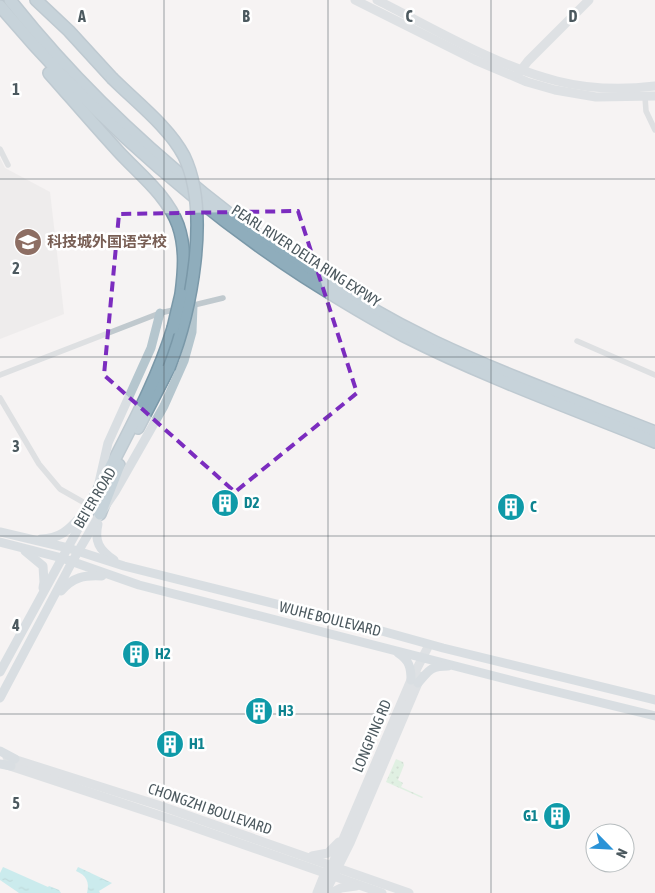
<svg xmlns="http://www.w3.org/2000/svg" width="655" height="893" font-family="'Asap Condensed','Noto Sans SC',sans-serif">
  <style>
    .education { fill: #e5e4e4 }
    .grass { fill: url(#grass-dots) }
    .water { fill: url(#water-ripples) }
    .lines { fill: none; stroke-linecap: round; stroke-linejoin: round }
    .highway-casing { stroke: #7a98a8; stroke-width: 14 }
    .street { stroke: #c0c9ce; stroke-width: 5.5 }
    .secondary { stroke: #c0ccd2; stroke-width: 9 }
    .primary { stroke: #b5c6ce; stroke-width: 9 }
    .highway { stroke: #8fadbc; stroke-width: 11 }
    .highway-bridge-casing { stroke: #7a98a8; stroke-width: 14; stroke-linecap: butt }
    .highway-bridge { stroke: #8fadbc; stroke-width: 11 }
    .marked { fill: none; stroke: #7b2cbf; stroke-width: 4; stroke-dasharray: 10 6; stroke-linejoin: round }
    .grid { fill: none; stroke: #4c595f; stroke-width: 1; stroke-opacity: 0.55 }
    .labels { text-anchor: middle; stroke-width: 5; stroke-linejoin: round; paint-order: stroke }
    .education-label { font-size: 15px; font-weight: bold; fill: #785e54; stroke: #fff; text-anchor: start }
    .street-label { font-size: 15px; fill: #4c595f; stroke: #fff }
    .culture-label { font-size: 15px; font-weight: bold; fill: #0d838f; stroke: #fff; text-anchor: start }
    .grid-label { font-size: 16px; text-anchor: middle; font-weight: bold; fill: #4c595f; stroke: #fff; stroke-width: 5; stroke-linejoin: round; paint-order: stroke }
  </style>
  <defs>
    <pattern id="grass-dots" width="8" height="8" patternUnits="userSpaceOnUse" patternTransform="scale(1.25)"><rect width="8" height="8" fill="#c6edcf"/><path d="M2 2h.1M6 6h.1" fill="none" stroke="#a3c3ab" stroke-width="1.8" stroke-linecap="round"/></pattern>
    <pattern id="water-ripples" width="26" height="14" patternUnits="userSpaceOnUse" patternTransform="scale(1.25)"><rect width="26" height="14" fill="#97e3e6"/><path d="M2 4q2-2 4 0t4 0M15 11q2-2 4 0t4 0" fill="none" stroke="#7dbbbe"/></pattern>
  </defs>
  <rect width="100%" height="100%" fill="#f5f3f3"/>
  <!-- education -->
  <polygon class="education" points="0,158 5,168 50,192 64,314 0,339"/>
  <!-- grass -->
  <polygon class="grass" points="396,759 403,762 404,765 398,780 403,783 401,787 423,797 422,798 386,782"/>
  <!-- water -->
  <g class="water">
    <polygon points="3,867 48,887 49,886 59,890 61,893 19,893 0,880 0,873"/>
    <path d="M78,867L112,883L99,891L100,893H87C90,882 86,875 76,871Z"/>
  </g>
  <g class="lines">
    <!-- highway casing -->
    <g class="highway-casing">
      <g id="highway">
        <path d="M10,0C118,137 278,266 435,342C507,376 582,403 655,432"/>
        <polyline points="36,0 69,31 112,78"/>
        <path d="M0,6C89,112 188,201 304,277C337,298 370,318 404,336C485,377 571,408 655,442"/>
        <path d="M49,73C72,99 95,126 118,151C139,174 167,195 178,225C186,248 184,271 181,294"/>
        <polyline points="138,428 169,368"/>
        <path d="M96,496C123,441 155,387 173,328"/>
        <polyline points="100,514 119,465"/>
      </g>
    </g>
    <!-- street -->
    <g class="street">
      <polyline points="645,97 646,111 655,130"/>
      <polyline points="0,149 8,165"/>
      <polyline points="190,306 223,298"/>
      <polyline points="577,341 655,375"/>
      <polyline points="0,375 160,313 178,309"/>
      <polyline points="0,398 39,464 60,489 90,506"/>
    </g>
    <!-- secondary -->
    <g class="secondary">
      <polyline points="355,0 475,60 527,82 555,90 596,97 655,96"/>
      <path d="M377,0C433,28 496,66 557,81C589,89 622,90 655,86"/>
      <polyline points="518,74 528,61 589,0"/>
      <polyline points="7,757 158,805 409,893"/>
      <polyline points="4,764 176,821 382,893"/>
      <polyline points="312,856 328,853 339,842"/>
      <polyline points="317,893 325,873 332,865 411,680 429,645"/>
      <polyline points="325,893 350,843 418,683 420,676"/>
      <polyline points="331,893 341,888 356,886"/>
    </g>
    <!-- primary -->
    <g class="primary">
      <path d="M98,524C94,541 99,550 114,560"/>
      <polyline points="0,532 68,548 124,566 360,625 443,648 655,700"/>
      <path d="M41,539C59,539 69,530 80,517"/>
      <polyline points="0,542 62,558 139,585 537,687 655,716"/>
      <polyline points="25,551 43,566 44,582 43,588"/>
      <path d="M61,591C73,577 84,575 102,576"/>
      <path d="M398,653C409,660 411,667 411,680"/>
      <polyline points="0,672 96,496 108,443 151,348 160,313"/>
      <path d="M418,683C429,671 429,666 448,666"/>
      <polyline points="0,698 72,562 100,514 115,492 164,406 184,361 192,332 193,305"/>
      <polyline points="0,751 15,759"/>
      <polyline points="0,764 11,766"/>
    </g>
    <!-- highway -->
    <use href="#highway" class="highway"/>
    <!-- highway-bridge casing -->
    <g class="highway-bridge-casing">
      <g id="highway-bridge">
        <path d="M112,78C135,101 169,127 184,156C211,212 191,312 169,368"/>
        <polyline points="173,328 181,294"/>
      </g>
    </g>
    <!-- highway-bridge -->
    <use href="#highway-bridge" class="highway-bridge"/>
  </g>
  <!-- marked area -->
  <path d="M0 0H655V893H0ZM298,211L357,393L235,492L104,375L119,214Z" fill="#f5f3f3" fill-opacity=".55" fill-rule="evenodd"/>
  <path class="marked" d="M298,211L357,393L235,492L104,375L119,214Z"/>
  <!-- grid -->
  <path class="grid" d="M164,0V893M328,0V893M491,0V893M0,179H655M0,357H655M0,536H655M0,714H655"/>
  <!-- icons -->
  <defs>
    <g id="school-disc" transform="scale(1.4375)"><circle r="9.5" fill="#8d6e63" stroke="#fff"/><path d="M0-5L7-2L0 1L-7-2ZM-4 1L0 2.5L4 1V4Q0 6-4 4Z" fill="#fff"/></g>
    <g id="building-disc" transform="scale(1.4375)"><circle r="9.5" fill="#0f9aa8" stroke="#fff"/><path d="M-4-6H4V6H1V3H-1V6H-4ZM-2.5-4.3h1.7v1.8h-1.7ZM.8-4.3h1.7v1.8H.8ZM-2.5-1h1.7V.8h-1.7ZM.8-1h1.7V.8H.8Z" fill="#fff"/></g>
  </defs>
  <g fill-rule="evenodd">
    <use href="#school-disc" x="28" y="242"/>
    <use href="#building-disc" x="225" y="503"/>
    <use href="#building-disc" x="511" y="507"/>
    <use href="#building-disc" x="136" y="654"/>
    <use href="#building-disc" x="259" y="711"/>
    <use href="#building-disc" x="170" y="744"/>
    <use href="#building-disc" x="557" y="816"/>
  </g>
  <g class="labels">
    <!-- education labels -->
    <g class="education-label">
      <text x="47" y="247">科技城外国语学校</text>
    </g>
    <!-- street labels -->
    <g class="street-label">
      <text transform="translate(306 256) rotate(33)" y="5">PEARL RIVER DELTA RING EXPWY</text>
      <text transform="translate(95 498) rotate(-59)" y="5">BEI'ER ROAD</text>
      <text transform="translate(330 619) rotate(14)" y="5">WUHE BOULEVARD</text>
      <text transform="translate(372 736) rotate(-67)" y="5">LONGPING RD</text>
      <text transform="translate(210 809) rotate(19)" y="5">CHONGZHI BOULEVARD</text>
    </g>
    <!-- culture labels -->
    <g class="culture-label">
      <text x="244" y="508">D2</text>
      <text x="530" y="512">C</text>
      <text x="155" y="659">H2</text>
      <text x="278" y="716">H3</text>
      <text x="189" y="749">H1</text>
      <text x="538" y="821" text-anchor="end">G1</text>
    </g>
  </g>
  <g class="grid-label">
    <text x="82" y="22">A</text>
    <text x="246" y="22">B</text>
    <text x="409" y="22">C</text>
    <text x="573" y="22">D</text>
    <text x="16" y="95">1</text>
    <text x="16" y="274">2</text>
    <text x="16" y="452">3</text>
    <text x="16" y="631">4</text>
    <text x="16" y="809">5</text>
  </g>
  <!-- north arrow -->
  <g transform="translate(610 848) rotate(114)"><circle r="24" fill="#ffffff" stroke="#b7bdbf"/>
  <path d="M0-4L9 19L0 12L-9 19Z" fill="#2a93d7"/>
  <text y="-8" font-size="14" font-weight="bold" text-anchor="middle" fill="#4c595f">N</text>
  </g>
</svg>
